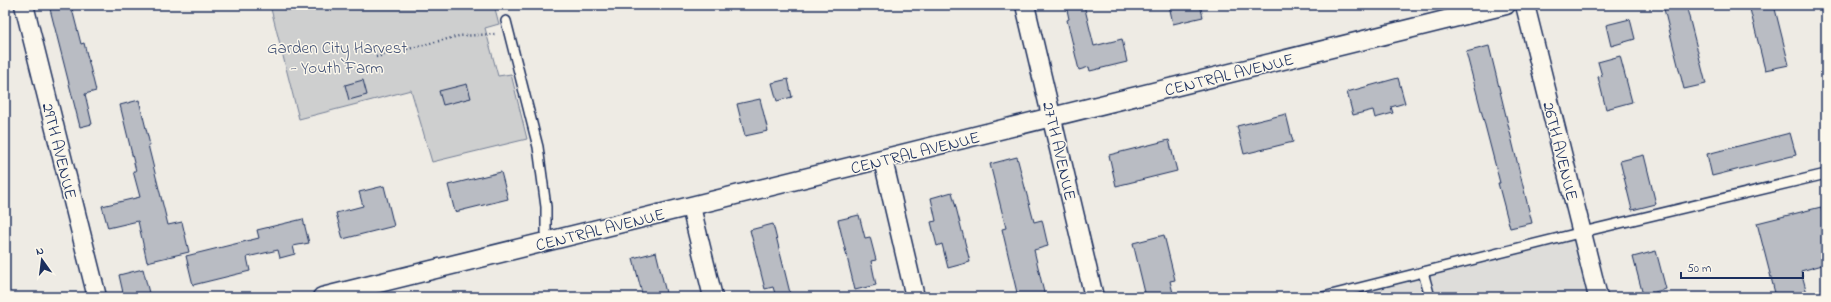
<svg xmlns="http://www.w3.org/2000/svg" width="1831" height="302" font-family="'Indie Flower',sans-serif">
  <style>
    .built { fill: #deddda }
    .green { fill: #cecfcf; stroke: #747f96 }
    .building { fill: #b9bcc3; stroke: #1b2f5e }
    .lines { fill: none; stroke-linecap: round; stroke-linejoin: round }
    .lane-casing { stroke: #1b2f5e; stroke-width: 12 }
    .street-casing { stroke: #1b2f5e; stroke-width: 21 }
    .path { stroke: #1b2f5e; stroke-width: 2.5; stroke-dasharray: 1 3; stroke-linecap: butt }
    .lane { stroke: #fbf7ec; stroke-width: 9 }
    .street { stroke: #fbf7ec; stroke-width: 18 }
    .labels { text-anchor: middle; stroke-width: 3; stroke-linejoin: round; paint-order: stroke }
    .park-label { font-size: 17px; fill: #48577a; stroke: #fbf7ec }
    .street-label { font-size: 17px; fill: #1b2f5e; stroke: #fbf7ec }
  </style>
  <rect width="100%" height="100%" fill="#eeebe4"/>
  <filter id="ink" filterUnits="userSpaceOnUse"><feTurbulence type="fractalNoise" baseFrequency=".025" numOctaves="2"/><feDisplacementMap in="SourceGraphic" scale="8" xChannelSelector="R" yChannelSelector="G"/><feConvolveMatrix kernelMatrix="1 2 1 2 8 2 1 2 1" color-interpolation-filters="sRGB"/></filter>
  <g filter="url(#ink)">
    <!-- built -->
    <polygon class="built" points="1582,232 1598,297 1323,297"/>
    <!-- green -->
    <polygon class="green" points="270,5 494,5 499,24 485,28 498,76 511,74 527,139 432,162 411,90 299,119"/>
    <!-- building -->
    <g class="building">
      <polygon points="49,5 71,5 81,44 84,43 96,91 85,94 92,124 80,127"/>
      <polygon points="1066,5 1084,5 1094,46 1122,39 1127,62 1090,71 1089,67 1079,70 1067,20 1069,19"/>
      <polygon points="1169,5 1200,5 1203,17 1173,24"/>
      <polygon points="1663,5 1686,5 1706,84 1684,89"/>
      <polygon points="1749,5 1774,5 1789,65 1765,70"/>
      <polygon points="1630,19 1635,39 1611,46 1606,25"/>
      <polygon points="1489,46 1532,223 1510,228 1498,183 1500,183 1466,52"/>
      <polygon points="1620,56 1632,102 1606,109 1598,77 1602,76 1598,62"/>
      <polygon points="1398,78 1405,103 1391,107 1393,113 1375,118 1373,110 1353,115 1347,92"/>
      <polygon points="788,79 792,97 777,101 772,83"/>
      <polygon points="363,80 367,95 349,100 345,85"/>
      <polygon points="467,84 471,98 443,105 439,91"/>
      <polygon points="760,99 768,131 745,136 737,104"/>
      <polygon points="139,100 150,145 148,145 168,225 182,222 189,252 147,262 138,221 108,228 102,206 140,197 133,171 136,171 120,105"/>
      <polygon points="1286,114 1293,142 1244,154 1237,126"/>
      <polygon points="1790,133 1796,155 1712,176 1707,154"/>
      <polygon points="1169,140 1177,171 1116,186 1109,155"/>
      <polygon points="1644,155 1656,204 1632,210 1620,161"/>
      <polygon points="1017,157 1034,222 1042,220 1048,246 1034,250 1045,297 1018,297 1002,229 1006,228 990,164"/>
      <polygon points="501,172 508,199 455,212 448,185"/>
      <polygon points="384,186 394,226 343,239 336,213 363,206 359,192"/>
      <polygon points="952,192 970,262 948,268 942,244 937,246 931,222 936,221 931,198"/>
      <polygon points="1821,207 1826,226 1826,264 1801,271 1808,297 1776,297 1757,223"/>
      <polygon points="859,215 865,238 870,237 876,260 871,261 876,285 855,290 838,220"/>
      <polygon points="303,219 309,243 293,246 295,254 280,258 278,250 247,257 250,271 193,285 186,256 259,238 257,230"/>
      <polygon points="773,224 791,297 776,297 773,287 765,289 750,230"/>
      <polygon points="1164,235 1175,280 1170,281 1174,297 1146,297 1133,243"/>
      <polygon points="1656,251 1666,289 1643,295 1633,257"/>
      <polygon points="656,252 667,297 643,297 633,258"/>
      <polygon points="143,269 150,297 124,297 119,275"/>
    </g>
    <g class="lines">
      <!-- lane casing -->
      <g class="lane-casing">
        <g id="lane">
          <polyline points="506,21 538,147 546,207 546,242"/>
          <polyline points="1423,272 1430,297"/>
          <polyline points="1323,297 1595,229 1826,174"/>
        </g>
      </g>
      <!-- street casing -->
      <g class="street-casing">
        <g id="street">
          <polyline points="24,5 97,297"/>
          <polyline points="1025,5 1094,297"/>
          <polyline points="1525,5 1598,297"/>
          <polyline points="883,160 915,297"/>
          <polyline points="691,207 713,297"/>
          <polyline points="322,297 1506,5"/>
        </g>
      </g>
      <!-- path -->
      <polyline class="path" points="376,57 459,36 496,34"/>
      <!-- lane -->
      <use href="#lane" class="lane"/>
      <!-- street -->
      <use href="#street" class="street"/>
    </g>
  </g>
  <g class="labels">
    <!-- park labels -->
    <g class="park-label">
      <text x="337" y="53">Garden City Harvest<tspan x="337" dy="20">- Youth Farm</tspan></text>
    </g>
    <!-- street labels -->
    <g class="street-label">
      <text transform="translate(1229 74) rotate(-14)" y="6">CENTRAL AVENUE</text>
      <text transform="translate(60 151) rotate(76)" y="6">29TH AVENUE</text>
      <text transform="translate(1060 151) rotate(77)" y="6">27TH AVENUE</text>
      <text transform="translate(1561 151) rotate(76)" y="6">26TH AVENUE</text>
      <text transform="translate(915 152) rotate(-14)" y="6">CENTRAL AVENUE</text>
      <text transform="translate(600 229) rotate(-14)" y="6">CENTRAL AVENUE</text>
    </g>
  </g>
  <!-- margin -->
  <rect width="1831" height="302" fill="none" stroke="#fbf7ec" stroke-width="20"/>
  <rect x="10" y="10" width="1811" height="282" fill="none" stroke="#1b2f5e" stroke-width="1.5" filter="url(#ink)"/>
  <!-- north arrow -->
  <g transform="translate(42 260) rotate(346)" stroke="#fbf7ec" stroke-width="3" paint-order="stroke">
  <path d="M0-3L7 15L0 10L-7 15Z" fill="#1b2f5e"/>
  <text y="-6" font-size="11" font-weight="bold" text-anchor="middle" fill="#1b2f5e">N</text>
  </g>
  <!-- scale -->
  <path d="M1681 272v6h122v-6" fill="none" stroke="#1b2f5e" stroke-width="2"/>
  <text x="1687" y="272" font-size="12" fill="#1b2f5e" stroke="#fbf7ec" stroke-width="3" paint-order="stroke">50 m</text>
</svg>
